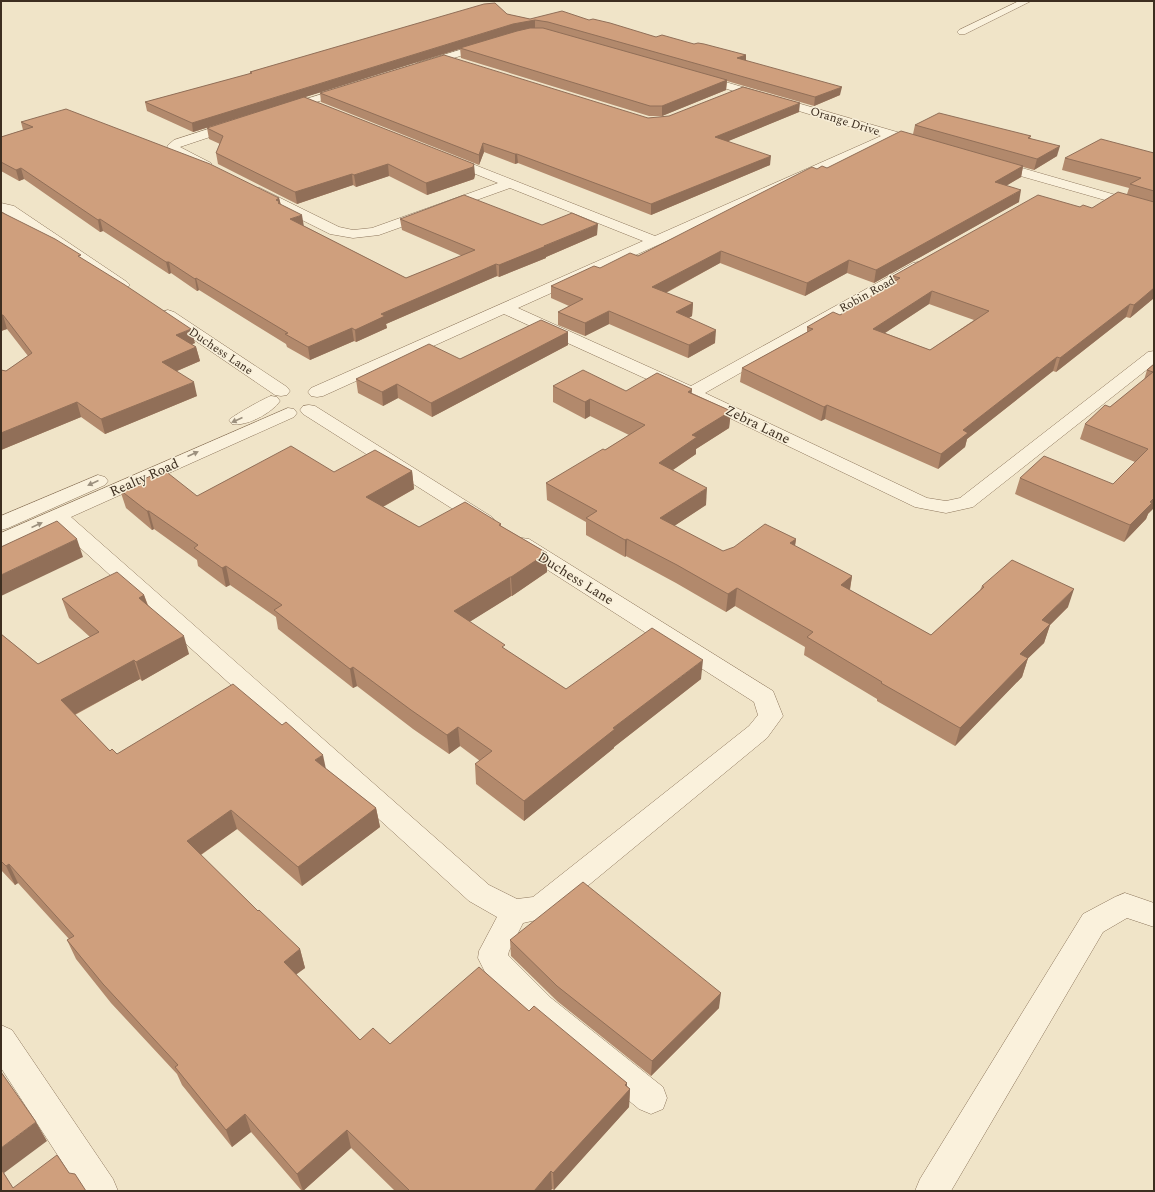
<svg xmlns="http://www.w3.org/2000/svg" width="1155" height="1192" font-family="Spectral,serif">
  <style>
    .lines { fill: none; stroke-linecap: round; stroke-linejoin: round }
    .minor-casing { stroke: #8d765c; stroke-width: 1 }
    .minor { fill: #faf1dc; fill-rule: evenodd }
    .wall { fill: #b2896c; fill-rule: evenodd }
    .shaded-wall { fill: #916f58 }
    .building { fill: #cf9f7d; stroke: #916f58; fill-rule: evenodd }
    .oneway { fill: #9c907e }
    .labels { text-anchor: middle; stroke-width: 3; stroke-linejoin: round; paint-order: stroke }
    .far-street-label { font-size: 12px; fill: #3d2e20; stroke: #f7eed8 }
    .street-label { font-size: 14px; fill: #3d2e20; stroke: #f7eed8 }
  </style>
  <rect width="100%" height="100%" fill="#f0e4c8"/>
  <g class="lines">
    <!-- minor casing -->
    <g class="minor-casing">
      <g id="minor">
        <polygon points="1019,1 1031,1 965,34 959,34 957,32 959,30"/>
        <polygon points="489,41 494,44 493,46 421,68 416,65 417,63"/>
        <polygon points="698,74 897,132 926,141 928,144 926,147 922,148 893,139 518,308 691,386 913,263 918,262 923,263 925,266 923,269 705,393 927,498 946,501 960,498 1148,352 1154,351 1154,364 973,507 946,513 915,507 686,397 504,314 323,396 317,397 311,396 308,392 311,388 643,241 510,188 379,235 353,238 330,234 250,194 248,191 250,188 260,188 339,227 353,230 372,228 498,183 443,161 441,158 443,155 447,154 655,236 881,136 694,79 693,77"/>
        <polygon points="348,86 352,87 354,89 352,91 284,112 280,111 278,109 280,107"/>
        <path d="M236,120L240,121L242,124L240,127L180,147L211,163L212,166L211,169C200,171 173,155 167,146L174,140Z"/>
        <polygon points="994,160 1154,206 1154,214 989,167 988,164 989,161"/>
        <polygon points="1,203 14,206 127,282 130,285 127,288 122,290 117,288 1,211"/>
        <polygon points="168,310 174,312 287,387 290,391 287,395 281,396 275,395 162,318 160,315 162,312"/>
        <path d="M271,396L277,397L280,401C272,413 246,427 232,424L229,420C231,417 266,397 271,396Z"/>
        <polygon points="309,405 315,406 492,517 495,521 492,525 485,527 478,525 303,414 300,410 303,406"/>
        <polygon points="288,408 294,409 297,413 294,417 71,517 489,885 517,899 533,897 749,726 758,715 754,702 515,549 512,544 515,539 522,538 529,539 773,691 783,716 767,738 550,917 523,923 509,951 508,955 551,998 663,1087 667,1098 663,1109 651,1114 639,1109 529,1018 485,972 478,958 479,951 497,917 469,901 55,525 1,547 1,533"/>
        <polygon points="98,475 105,477 108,481 105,485 8,528 1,530 1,516"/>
        <polygon points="1125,893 1154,903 1154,927 1127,918 1103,932 951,1191 915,1191 920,1179 1083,914 1115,897"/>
        <polygon points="1,1025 12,1030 113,1179 118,1191 81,1191 1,1068"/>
      </g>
    </g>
    <!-- minor -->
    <use href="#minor" class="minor"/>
  </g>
  <!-- wall -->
  <g class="wall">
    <polygon points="507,14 530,19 589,20 656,37 746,55 746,61 840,95 814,106 727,81 726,90 662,116 649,116 461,58 460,48 517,31 514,32 305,97 475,175 474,179 427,195 389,176 356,187 353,185 297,204 218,164 216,153 220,144 209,139 207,128 257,112 193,132 147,111 145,102 250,74 250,72"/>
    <polygon points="320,93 648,118 799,112 728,141 770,165 651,215 518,163 515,164 484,152 479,165 321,102"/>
    <polygon points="21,122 279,198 281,205 304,226 406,278 462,256 402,230 400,219 542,225 597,235 546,257 546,258 499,277 497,276 455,294 386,324 387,328 356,342 354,341 310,360 287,347 286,344 199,290 197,291 171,273 169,274 103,231 100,232 24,179 19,181 1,171 1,137 23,130"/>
    <polygon points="915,125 1031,136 1030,138 1057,156 1034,170 1023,167 1021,177 1006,186 1019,202 874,283 847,273 805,296 720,263 666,293 693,303 692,316 689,318 715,343 688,358 609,324 585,336 558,325 558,312 569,306 551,298 551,286 600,268 638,256 817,169 827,168 913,134"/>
    <path d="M1154,153V298L1130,318L1126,317L1056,372L1053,371L967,439L965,447L938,469L825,419L821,421L740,382L742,368L807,332V327L840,315L892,284L893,276L1080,207L1092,208L1127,194L1129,188L1062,170L1065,158ZM929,304L974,320L930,350L885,333Z"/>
    <polygon points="1,212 82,259 195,343 192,344 196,347 200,361 177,371 197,396 105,434 81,417 1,450 1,370 6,371 28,356 7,329 1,331"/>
    <polygon points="568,332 568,345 432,417 398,398 383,406 358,393 356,379 460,359"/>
    <polygon points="1154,364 1148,514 1146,519 1124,542 1015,494 1020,478 1113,484 1135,462 1080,439 1085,424 1110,407 1144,380 1147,370"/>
    <polygon points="553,386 626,391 692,393 731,411 729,428 696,449 696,454 673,470 706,505 674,526 723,551 796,539 795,546 852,576 850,590 931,635 980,590 982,586 1068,607 1050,625 1044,643 1028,658 1022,677 955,746 877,701 877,699 804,655 805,647 735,606 726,612 676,583 626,556 625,557 586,535 586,522 547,500 546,483 605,450 629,435 590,416 585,419 553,402"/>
    <polygon points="412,471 414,489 383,507 419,527 501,524 501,526 547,553 547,572 512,596 511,596 469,622 505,649 566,689 701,679 614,747 614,748 524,821 476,784 475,764 480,761 460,746 449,754 413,729 357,686 353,688 278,629 276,617 230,585 226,587 198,566 197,560 154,529 152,530 126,508 120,490 197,496 334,472"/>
    <polygon points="144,595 148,605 189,654 142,681 140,679 75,715 110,751 117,754 325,768 376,808 380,827 302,886 237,829 201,855 258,911 300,949 305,968 296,974 360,1040 390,1044 529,1011 627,1083 627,1086 630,1089 629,1107 554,1190 552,1189 550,1191 395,1191 351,1148 303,1191 302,1191 251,1132 232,1147 182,1085 177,1074 111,1003 76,959 67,940 69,939 18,883 15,885 1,870 1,634 38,664 90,637 69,618 62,599"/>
    <polygon points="510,940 719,1008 651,1076 557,1001 511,956"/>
  </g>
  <!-- shaded-wall -->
  <g class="shaded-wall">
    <polygon points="535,20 535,28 514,32 193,132 192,123 513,24"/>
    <polygon points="746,55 746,64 737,58"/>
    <polygon points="727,80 726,90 662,116 662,106"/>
    <polygon points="842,87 840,95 814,106 815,97"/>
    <polygon points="800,103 799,112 714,147 715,137"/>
    <polygon points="483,143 484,152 479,165 479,155"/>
    <polygon points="1060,146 1057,156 1034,170 1037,159"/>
    <polygon points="515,154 517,154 518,163 515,164"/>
    <polygon points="771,156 770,165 651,215 651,204"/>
    <polygon points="388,164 389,176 356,187 354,175"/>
    <polygon points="474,164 475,175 474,179 427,195 426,183"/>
    <polygon points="1023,166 1021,177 992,194 995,182"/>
    <polygon points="21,168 24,179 19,181 16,170"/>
    <polygon points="352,174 353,185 297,204 295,192"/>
    <polygon points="1021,190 1019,202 874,283 876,270"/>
    <polygon points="279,198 280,202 282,213 276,200"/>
    <polygon points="302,215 304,227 290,219"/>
    <polygon points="100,219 103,231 100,232 98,220"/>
    <polygon points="598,224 597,235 546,257 546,258 499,277 499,265"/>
    <polygon points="721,251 720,263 652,300 652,287"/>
    <polygon points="849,260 847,273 805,296 807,283"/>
    <polygon points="166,262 169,262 171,273 169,274"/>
    <polygon points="496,264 497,276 386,324 387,328 356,342 355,330 381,314"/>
    <polygon points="196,278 199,290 197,291 195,279"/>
    <polygon points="1154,288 1154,298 1130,318 1134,305"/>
    <polygon points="932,291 929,304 871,342 873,329"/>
    <polygon points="693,303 692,316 675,325 676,312"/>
    <polygon points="1130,304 1126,317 1056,372 1060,358"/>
    <polygon points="609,311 609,324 585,336 585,323"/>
    <polygon points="1,315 3,315 7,329 1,331"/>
    <polygon points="352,328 354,341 310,360 308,347"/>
    <polygon points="191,329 195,343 179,349 176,335"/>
    <polygon points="716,330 715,343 688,358 689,345"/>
    <polygon points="568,332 568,345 432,417 431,403"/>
    <polygon points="196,347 200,361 165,376 162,362"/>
    <polygon points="1057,357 1053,371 967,439 965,447 938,469 941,454 963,430"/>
    <polygon points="194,382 197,396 105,434 101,419"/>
    <polygon points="397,384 398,398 383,406 382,392"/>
    <polygon points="692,389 691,406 688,392"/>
    <polygon points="590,399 590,416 585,419 585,402"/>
    <polygon points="77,402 81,417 1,450 1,433"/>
    <polygon points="827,405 825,419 821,421 824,407"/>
    <polygon points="731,411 729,428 696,449 696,454 658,480 659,463 692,435"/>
    <polygon points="412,471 414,489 368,515 366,497"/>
    <polygon points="707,488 706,505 659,536 660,518"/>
    <polygon points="1154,498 1154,508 1148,514 1146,519 1124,542 1130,525"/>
    <polygon points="147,511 149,511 154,529 152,530"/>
    <polygon points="77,539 83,557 1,596 1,575"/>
    <polygon points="627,539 626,556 625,557 625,540"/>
    <polygon points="796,539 793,557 790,543"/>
    <polygon points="547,553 547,572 512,596 511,577"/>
    <polygon points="226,566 230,585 226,587 222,568"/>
    <polygon points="852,576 849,594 841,585"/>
    <polygon points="510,577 511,596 455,631 454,611"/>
    <polygon points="737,588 735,606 726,612 728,594"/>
    <polygon points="1074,589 1068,607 1050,625 1044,643 1014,672 1020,654 1042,620"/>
    <polygon points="144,595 150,613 139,598"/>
    <polygon points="184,636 189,654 142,681 136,662"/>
    <polygon points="1028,658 1022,677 955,746 960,728"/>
    <polygon points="134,660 140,679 68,718 61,700"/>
    <polygon points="703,660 701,679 614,747 614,748 524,821 524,801 613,728"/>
    <polygon points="353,667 357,686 353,688 350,669"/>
    <polygon points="458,727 460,746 449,754 447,735"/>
    <polygon points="323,755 327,774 315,760"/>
    <polygon points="376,808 380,827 302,886 298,867"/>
    <polygon points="231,810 237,829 193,860 187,841"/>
    <polygon points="9,864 18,883 15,885 6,866"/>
    <polygon points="300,949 305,968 289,980 284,962"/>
    <polygon points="721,993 719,1008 651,1076 652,1061"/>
    <polygon points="627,1083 627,1092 630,1089 629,1107 554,1190 553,1173"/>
    <polygon points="245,1114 251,1132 232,1147 226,1130"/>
    <polygon points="36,1122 47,1141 4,1173 15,1191 1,1169 1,1148"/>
    <polygon points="347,1130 351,1148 303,1191 297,1174"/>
    <polygon points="551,1171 552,1189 550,1191 534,1191"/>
  </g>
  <!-- building -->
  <g class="building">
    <polygon points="495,3 507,14 530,19 562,11 589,20 593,19 610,23 656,37 662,35 694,44 698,43 704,44 746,55 737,58 842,87 815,97 548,22 535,20 513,24 192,123 145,102 252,73 250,72 484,4"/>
    <polygon points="530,28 543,28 727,80 662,106 650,106 460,48 517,31"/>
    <polygon points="444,55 648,118 669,116 743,87 800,103 715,137 771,156 651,204 517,154 515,154 483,143 479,155 320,93"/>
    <polygon points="304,97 474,164 473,167 426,183 388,164 354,175 352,174 295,192 216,153 223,136 207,128"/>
    <polygon points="66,109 210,164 279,198 276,200 280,202 278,203 302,215 290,219 406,278 475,250 400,219 464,195 542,225 572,213 598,224 544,246 546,246 499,265 496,264 455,282 381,314 385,316 355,330 352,328 308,347 285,334 288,333 196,278 195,279 169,262 166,262 100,219 98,220 21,168 16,170 1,162 1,137 33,127 21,122"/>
    <polygon points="939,113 1031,136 1028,138 1060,146 1037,159 915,125"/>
    <polygon points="901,131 1023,166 995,182 1021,190 876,270 849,260 807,283 721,251 652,287 693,303 676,312 716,330 689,345 609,311 585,323 558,312 583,299 551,286 594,266 600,268 630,253 638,256 806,170 812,167 817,169 822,166 827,168"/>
    <polygon points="1101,139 1154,153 1154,191 1130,184 1141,178 1065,158"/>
    <path d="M1118,192L1154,202V288L1134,305L1130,304L1060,358L1057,357L963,430L968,433L941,454L827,405L824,407L742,368L813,329L807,327L833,312L840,315L900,278L893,276L1038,195L1080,207L1083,205L1092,208ZM932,291L989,311L930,350L873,329Z"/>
    <polygon points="1,212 55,239 81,255 78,256 125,285 191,329 176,335 196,347 162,362 194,382 101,419 77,402 1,433 1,370 6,371 32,353 3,315 1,315"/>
    <polygon points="541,320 568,332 431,403 397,384 382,392 356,379 429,344 460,359"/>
    <polygon points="1154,364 1154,498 1150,502 1152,503 1130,525 1020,478 1044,456 1113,484 1148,449 1085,424 1105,405 1110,407 1153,372 1147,370"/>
    <polygon points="583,370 626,391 657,373 692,389 688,392 731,411 692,435 697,437 659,463 707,488 660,518 723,551 734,547 765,524 796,539 790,543 852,576 841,585 931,635 984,587 982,586 1012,560 1074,589 1042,620 1050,624 1020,654 1028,658 960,728 881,683 882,682 807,637 813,632 737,588 728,594 677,565 627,539 625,540 586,518 597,511 546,483 603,449 605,450 645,425 590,399 585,402 553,386"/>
    <polygon points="291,446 334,472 375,450 412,471 366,497 419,527 465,502 501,524 499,525 547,553 511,577 510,577 454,611 505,645 502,647 566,689 652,628 703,660 613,728 615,729 524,801 475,764 492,751 458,727 447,735 411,710 353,667 350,669 274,610 282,605 226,566 222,568 194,548 198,545 149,511 147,511 120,490 164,470 197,496"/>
    <polygon points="57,521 77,539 1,575 1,547"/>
    <polygon points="117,572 144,595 139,598 184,636 136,662 134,660 61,700 110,751 112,749 117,754 233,684 282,725 286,722 323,755 315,760 376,808 298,867 231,810 187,841 258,911 259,910 300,949 284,962 360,1040 373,1028 390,1044 479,967 529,1011 534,1006 627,1083 625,1085 630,1089 553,1173 551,1171 534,1191 410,1191 347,1130 297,1174 245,1114 226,1130 175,1067 178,1065 103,984 67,940 74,936 9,864 6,866 1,861 1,634 38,664 99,632 62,599"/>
    <polygon points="583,882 721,993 652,1061 557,986 510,940"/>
    <polygon points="1,1072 36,1122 1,1148"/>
    <polygon points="57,1155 69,1173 75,1174 86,1191 1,1191 1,1169 13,1188"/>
  </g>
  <!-- one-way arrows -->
  <defs><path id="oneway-solid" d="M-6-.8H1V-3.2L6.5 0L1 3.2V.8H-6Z"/></defs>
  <g class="oneway">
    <use href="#oneway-solid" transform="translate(237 420) rotate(156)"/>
    <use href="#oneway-solid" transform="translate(193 454) rotate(-24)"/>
    <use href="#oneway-solid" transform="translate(93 483) rotate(156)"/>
    <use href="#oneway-solid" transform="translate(37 525) rotate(-24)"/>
  </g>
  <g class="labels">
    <!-- far-street labels -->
    <g class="far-street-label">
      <text transform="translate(845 121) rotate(17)" y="4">Orange Drive</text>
      <text transform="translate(867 294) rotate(-29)" y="4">Robin Road</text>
      <text transform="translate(221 351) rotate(34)" y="4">Duchess Lane</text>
    </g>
    <!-- street labels -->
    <g class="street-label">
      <text transform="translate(758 424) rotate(26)" y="5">Zebra Lane</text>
      <text transform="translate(144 477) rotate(-24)" y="5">Realty Road</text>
      <text transform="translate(576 578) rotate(32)" y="5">Duchess Lane</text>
    </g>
  </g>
  <!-- border -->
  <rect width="1155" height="1192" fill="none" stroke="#3d2e20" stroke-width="4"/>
</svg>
